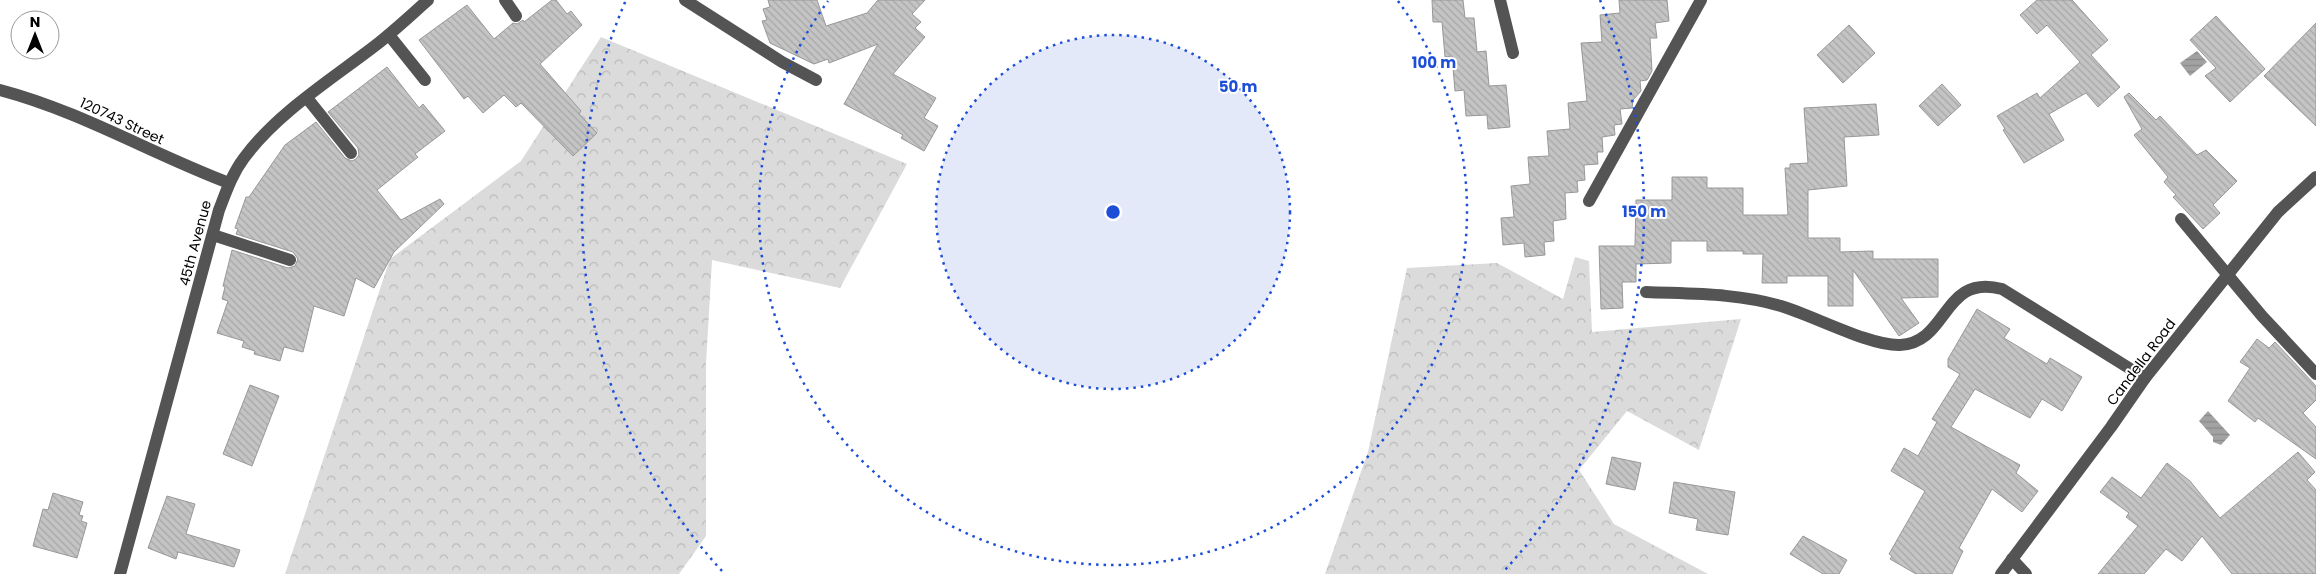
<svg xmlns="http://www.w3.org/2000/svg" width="2316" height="574" font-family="Poppins,sans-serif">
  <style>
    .forest { fill: url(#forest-crowns) }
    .water { fill: url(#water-rules) }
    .building { fill: url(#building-back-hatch); stroke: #989898 }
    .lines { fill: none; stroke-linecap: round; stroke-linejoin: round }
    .minor { stroke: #545454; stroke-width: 12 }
    .ring { fill: none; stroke: #1d4ed8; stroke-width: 2.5; stroke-dasharray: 2.5 5 }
    .labels { text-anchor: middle; stroke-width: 4; stroke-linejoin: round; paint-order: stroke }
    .street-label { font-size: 14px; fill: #000; stroke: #fff }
    .centre { fill: #1d4ed8; stroke: #fff; stroke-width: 2.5 }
    .ring-label { font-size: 15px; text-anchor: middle; font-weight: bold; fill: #1d4ed8; stroke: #fff; stroke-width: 4; stroke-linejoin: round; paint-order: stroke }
  </style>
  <defs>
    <pattern id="forest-crowns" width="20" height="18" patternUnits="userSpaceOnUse" patternTransform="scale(1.25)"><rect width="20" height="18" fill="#dbdbdb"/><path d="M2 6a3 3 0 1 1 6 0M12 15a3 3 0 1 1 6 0" fill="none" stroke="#bababa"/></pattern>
    <pattern id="water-rules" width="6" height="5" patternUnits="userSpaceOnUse" patternTransform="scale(1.25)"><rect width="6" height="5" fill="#a2a2a2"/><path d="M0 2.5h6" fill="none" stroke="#8a8a8a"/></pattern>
    <pattern id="building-back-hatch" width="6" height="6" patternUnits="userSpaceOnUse" patternTransform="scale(1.25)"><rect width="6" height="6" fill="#c4c4c4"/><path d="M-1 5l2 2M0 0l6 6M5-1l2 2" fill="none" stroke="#a7a7a7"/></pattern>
  </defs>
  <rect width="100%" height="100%" fill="#fff"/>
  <!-- forest -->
  <g class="forest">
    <polygon points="601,37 907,164 840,288 712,260 706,364 706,536 679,574 285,574 390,259 521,161"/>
    <polygon points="1575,257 1589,261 1592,332 1741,319 1699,450 1627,411 1579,470 1614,524 1708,574 1325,574 1368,452 1407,268 1497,263 1563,299"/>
  </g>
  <!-- water -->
  <g class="water">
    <polygon points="2197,51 2207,62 2190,76 2180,63"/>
    <polygon points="2208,411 2230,435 2221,445 2213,442 2213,437 2199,421"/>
  </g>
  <!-- building -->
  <g class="building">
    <polygon points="552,0 556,0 567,14 571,11 582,25 540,64 581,111 579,114 597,133 573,156 521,103 516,107 504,95 483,113 468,96 464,99 419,40 467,5 494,39 513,23 517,24 523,20 524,22"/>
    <polygon points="768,0 817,0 826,26 867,13 878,0 925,0 912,14 921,22 915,28 925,37 893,74 936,98 924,118 938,126 924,151 901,138 903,135 844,104 878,44 829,63 828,59 814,64 770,43 762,21 767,20 763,9 770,7"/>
    <polygon points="1432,0 1463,0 1465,18 1474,18 1477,52 1486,51 1489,86 1506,85 1510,127 1488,129 1487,115 1466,116 1464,90 1455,91 1452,56 1445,57 1442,22 1433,22"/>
    <polygon points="1619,0 1667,0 1669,21 1655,23 1657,38 1650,38 1652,71 1647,80 1640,81 1641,91 1633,100 1632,108 1620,109 1622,124 1614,125 1615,135 1602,137 1603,152 1597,152 1598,164 1584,165 1585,180 1577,181 1578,192 1565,193 1566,219 1553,221 1554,241 1544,242 1545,255 1525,257 1524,243 1503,245 1501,218 1514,217 1511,186 1530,184 1528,157 1549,156 1547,131 1570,129 1568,103 1587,101 1581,43 1602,42 1600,15 1620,13"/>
    <polygon points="2037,0 2072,0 2108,40 2091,55 2120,87 2098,107 2086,93 2049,114 2064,140 2024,163 2003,130 2005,129 1997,116 2037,93 2040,98 2080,62 2047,25 2037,34 2020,15"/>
    <polygon points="2216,16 2265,69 2230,102 2205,76 2216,68 2190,40"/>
    <polygon points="2316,23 2316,126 2264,76"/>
    <polygon points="1849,25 1875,53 1843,83 1817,55"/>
    <polygon points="387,67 419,108 423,104 445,131 415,154 418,157 377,190 401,220 440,199 444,204 394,252 374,288 356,278 344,316 314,306 303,352 284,347 280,361 254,354 255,351 242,347 244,341 217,333 228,301 222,299 225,287 223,286 232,250 288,268 295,266 298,259 293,252 236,234 238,229 235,228 246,197 249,197 285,145 316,122 345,158 352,161 356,159 359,155 358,148 328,112"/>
    <polygon points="1942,84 1961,105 1938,126 1919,106"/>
    <polygon points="2129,93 2156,120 2160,116 2197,155 2206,150 2237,181 2213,205 2220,213 2203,229 2173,197 2176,195 2164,182 2168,177 2134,135 2142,129 2124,97"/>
    <polygon points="1876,104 1879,135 1844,137 1847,186 1808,190 1808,238 1840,238 1840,252 1873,251 1873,259 1938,259 1938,297 1901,298 1919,323 1899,336 1853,270 1853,306 1828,306 1828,276 1787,276 1787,283 1762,283 1763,254 1743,254 1743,251 1707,251 1707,241 1671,241 1671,263 1636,264 1636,282 1622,282 1623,308 1601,309 1599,246 1635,246 1636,200 1672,200 1672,177 1707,177 1707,188 1743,188 1743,215 1788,215 1785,168 1790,168 1790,164 1808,163 1804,108"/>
    <polygon points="1977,309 2010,329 2004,338 2047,364 2050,358 2082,377 2062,411 2042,399 2030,418 1975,389 1951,427 2020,465 2016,473 2038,491 2022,512 1992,489 1959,548 1963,551 1952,574 1916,574 1890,559 1892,556 1889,554 1925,491 1891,471 1904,448 1918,456 1937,422 1932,419 1960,374 1948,367 1948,359"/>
    <polygon points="2257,339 2269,348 2275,342 2316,386 2316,400 2303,413 2316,427 2316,459 2258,418 2255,422 2228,401 2250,368 2240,362"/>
    <polygon points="250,385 279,396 252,466 223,454"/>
    <polygon points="2298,452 2315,472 2307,480 2316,490 2316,574 2232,574 2202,536 2182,561 2166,549 2144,574 2098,574 2138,526 2126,517 2129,513 2100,492 2112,477 2141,498 2167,463 2190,481 2220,518"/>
    <polygon points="1612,457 1641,463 1635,490 1606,484"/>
    <polygon points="1674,482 1735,492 1728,535 1696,530 1698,519 1669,513"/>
    <polygon points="53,493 83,502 79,515 83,516 81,521 87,523 77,558 33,546 43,509 48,510"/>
    <polygon points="167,496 195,504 186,534 240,550 234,567 178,552 176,559 148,548"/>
    <polygon points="1803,536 1847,560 1839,574 1823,574 1790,554"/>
  </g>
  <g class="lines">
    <!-- minor -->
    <g class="minor">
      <polyline points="505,0 516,16"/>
      <polyline points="685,0 782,62 816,80"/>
      <polyline points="1500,0 1513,53"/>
      <polyline points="389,35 425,80"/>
      <path d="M0,90C80,111 152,154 229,183"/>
      <polyline points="307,98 351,153"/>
      <polyline points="1589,201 1701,0"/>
      <polyline points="2181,219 2262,316 2316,374"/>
      <polyline points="213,235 290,260"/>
      <path d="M1646,292C1692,294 1737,293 1781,306C1814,316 1870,346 1900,345C1949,343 1942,273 2002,289L2145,378"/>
      <polyline points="2012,559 2026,574"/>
      <path d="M120,574L219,210C226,192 232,174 244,158C277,113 332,79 376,45C394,31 411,15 428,0"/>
      <polyline points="2001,574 2111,427 2145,378 2278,212 2316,177"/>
    </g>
  </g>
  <!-- distance rings -->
  <circle cx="1113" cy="212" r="177" fill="#1d4ed8" fill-opacity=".12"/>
  <g class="ring">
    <circle cx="1113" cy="212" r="177"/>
    <path d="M1398 1A354 354 0 1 1 828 1"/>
    <path d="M722 571A531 531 0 0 1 626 0M1600 0A531 531 0 0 1 1504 571"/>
  </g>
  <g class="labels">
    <!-- street labels -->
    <g class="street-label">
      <text transform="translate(122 121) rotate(25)" y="5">120743 Street</text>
      <text transform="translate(195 243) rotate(-75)" y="5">45th Avenue</text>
      <text transform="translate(2141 362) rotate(-53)" y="5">Candella Road</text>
    </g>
  </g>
  <circle cx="1113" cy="212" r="8" class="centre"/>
  <g class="ring-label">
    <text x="1434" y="68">100 m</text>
    <text x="1238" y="92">50 m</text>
    <text x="1644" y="217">150 m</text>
  </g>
  <!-- north arrow -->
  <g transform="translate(35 35)"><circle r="24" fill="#ffffff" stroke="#999999"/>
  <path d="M0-4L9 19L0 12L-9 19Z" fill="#000000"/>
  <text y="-8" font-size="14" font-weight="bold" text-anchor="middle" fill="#000000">N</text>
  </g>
</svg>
